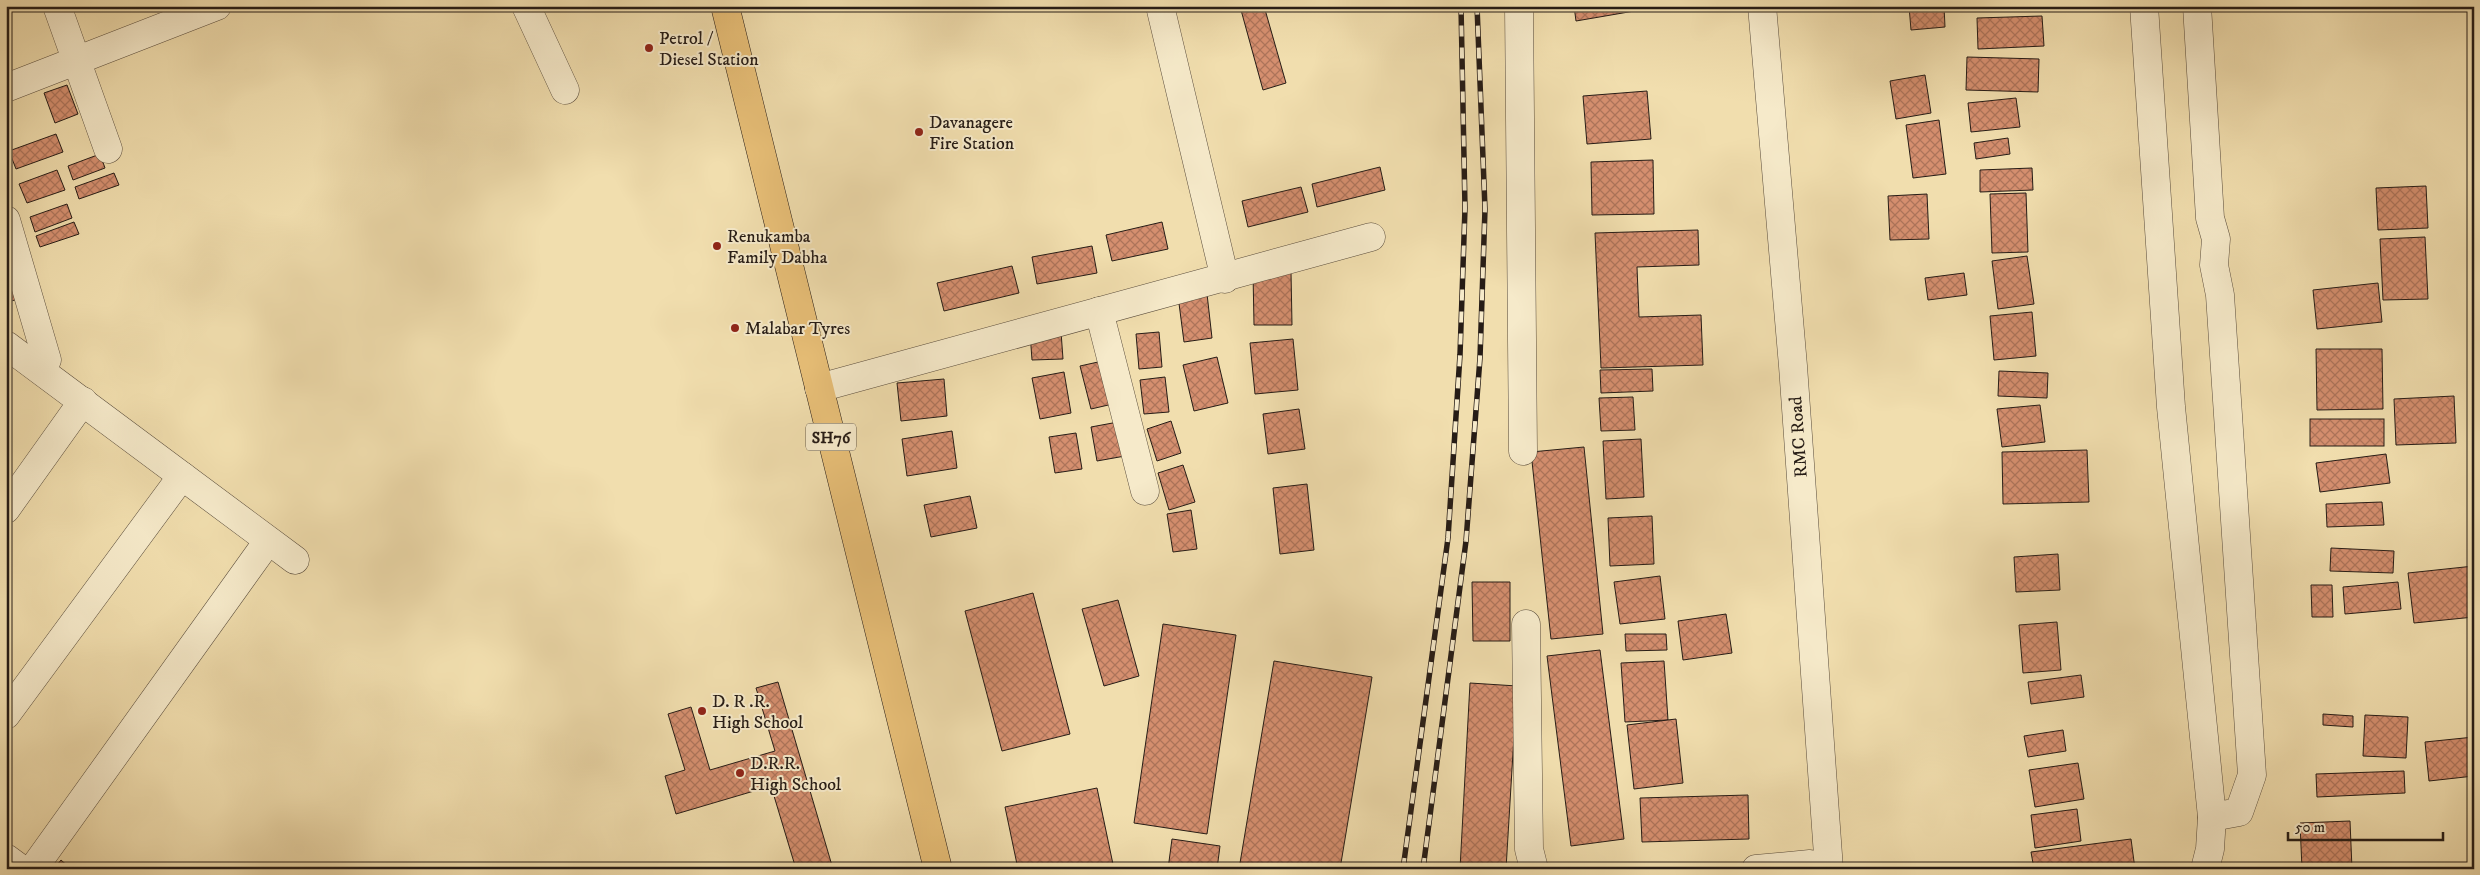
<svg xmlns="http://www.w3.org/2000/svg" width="2480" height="875" font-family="'IM FELL DW Pica',serif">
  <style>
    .building { fill: url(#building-cross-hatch); stroke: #261c16 }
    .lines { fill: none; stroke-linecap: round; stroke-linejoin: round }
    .minor-casing { stroke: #594c3c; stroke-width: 29 }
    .major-casing { stroke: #261c16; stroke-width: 29 }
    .minor { stroke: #f6eaca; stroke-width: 28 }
    .major { stroke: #e8bf77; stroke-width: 28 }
    .rail-casing { stroke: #261c16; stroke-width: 5.5 }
    .rail { stroke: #f6eaca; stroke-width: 4; stroke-dasharray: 11; stroke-linecap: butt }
    .poi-dot { fill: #8f2418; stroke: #f6eaca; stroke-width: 2 }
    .labels { text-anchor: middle; stroke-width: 4; stroke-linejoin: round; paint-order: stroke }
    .shield { fill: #f6eaca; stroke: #645a4c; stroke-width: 1 }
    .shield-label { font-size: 16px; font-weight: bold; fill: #261c16 }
    .poi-label { font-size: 18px; fill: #261c16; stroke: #f6eaca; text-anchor: start }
    .street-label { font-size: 18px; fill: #261c16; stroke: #f6eaca }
  </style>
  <defs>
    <pattern id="building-cross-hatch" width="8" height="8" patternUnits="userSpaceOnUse" patternTransform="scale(1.25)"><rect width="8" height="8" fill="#d58f6f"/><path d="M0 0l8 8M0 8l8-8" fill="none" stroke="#ad745a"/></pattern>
  </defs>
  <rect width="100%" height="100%" fill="#f1deae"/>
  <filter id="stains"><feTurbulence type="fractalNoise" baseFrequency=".004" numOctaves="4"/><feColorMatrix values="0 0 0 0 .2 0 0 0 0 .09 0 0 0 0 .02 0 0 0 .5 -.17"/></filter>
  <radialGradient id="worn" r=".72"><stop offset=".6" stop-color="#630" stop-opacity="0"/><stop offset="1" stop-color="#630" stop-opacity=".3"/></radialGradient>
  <!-- building -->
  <g class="building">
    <polygon points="1257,6 1264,6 1286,83 1263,90 1241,10"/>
    <polygon points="1574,6 1646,6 1646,9 1576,21"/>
    <polygon points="1909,6 1944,6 1945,27 1911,30"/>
    <polygon points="1961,6 2024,6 2024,7 1961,11"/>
    <polygon points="2042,16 2044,46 1978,49 1977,18"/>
    <polygon points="1967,57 2039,59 2038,92 1966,90"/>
    <polygon points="1925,75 1931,113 1896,119 1890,81"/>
    <polygon points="67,85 78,114 55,123 44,93"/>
    <polygon points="1647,91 1651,139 1587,144 1583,96"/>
    <polygon points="2016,98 2020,127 1971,132 1968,103"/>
    <polygon points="1939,120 1946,174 1913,178 1906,125"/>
    <polygon points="56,134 63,152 16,169 9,151"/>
    <polygon points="2008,138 2010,154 1976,159 1974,143"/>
    <polygon points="100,154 105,168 73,180 68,166"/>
    <polygon points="1653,160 1654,214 1592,215 1591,162"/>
    <polygon points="1380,167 1385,190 1317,207 1312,184"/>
    <polygon points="2032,168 2033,190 1980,192 1980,170"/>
    <polygon points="57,170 65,190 27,203 19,184"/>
    <polygon points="114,173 119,185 79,199 75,187"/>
    <polygon points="2426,186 2428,228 2378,230 2376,188"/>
    <polygon points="1301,187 1308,212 1248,227 1242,201"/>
    <polygon points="2026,193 2028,252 1992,253 1990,194"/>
    <polygon points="1927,194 1929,239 1890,240 1888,196"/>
    <polygon points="67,204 72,218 35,232 30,217"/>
    <polygon points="74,222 79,234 40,247 36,236"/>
    <polygon points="1162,222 1168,249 1112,261 1106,235"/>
    <polygon points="1698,230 1699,265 1637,267 1639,317 1701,315 1703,365 1601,368 1595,233"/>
    <polygon points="2425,237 2428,299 2383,300 2380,239"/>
    <polygon points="1092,246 1097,273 1037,284 1032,257"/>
    <polygon points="2027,256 2034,304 1998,309 1992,261"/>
    <polygon points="1012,266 1019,293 944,311 937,283"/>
    <polygon points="12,268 23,297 6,303 6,270"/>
    <polygon points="1253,272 1291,272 1292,325 1254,325"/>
    <polygon points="1964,273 1967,295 1928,300 1925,278"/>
    <polygon points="2378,283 2382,322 2317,329 2313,290"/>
    <polygon points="1206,285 1212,338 1184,342 1177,288"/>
    <polygon points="2032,312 2036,356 1994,360 1990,316"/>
    <polygon points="1060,318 1063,359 1032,360 1029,319"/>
    <polygon points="1159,332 1162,367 1139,369 1136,334"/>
    <polygon points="1293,339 1298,390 1255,394 1250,343"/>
    <polygon points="2316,349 2382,349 2383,409 2317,410"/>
    <polygon points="1217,357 1228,403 1194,411 1183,365"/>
    <polygon points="1107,360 1117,403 1091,409 1080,366"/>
    <polygon points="1652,369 1653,391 1601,393 1600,370"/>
    <polygon points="1999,371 2048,373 2047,398 1998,396"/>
    <polygon points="1064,372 1071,413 1040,419 1032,378"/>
    <polygon points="1165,377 1169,412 1144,414 1140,380"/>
    <polygon points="944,379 947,416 901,421 897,383"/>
    <polygon points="2454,396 2456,443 2396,445 2394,399"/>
    <polygon points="1633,397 1635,430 1601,431 1599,398"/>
    <polygon points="2040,405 2045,442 2002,447 1997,409"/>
    <polygon points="1299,409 1305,449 1268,454 1263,414"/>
    <rect x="2310" y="419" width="74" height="27"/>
    <polygon points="1171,421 1181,453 1157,461 1147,429"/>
    <polygon points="1118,422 1125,456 1097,461 1091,427"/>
    <polygon points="952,431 957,468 907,476 902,439"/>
    <polygon points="1076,433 1082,469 1055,473 1049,437"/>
    <polygon points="1641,439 1644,497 1606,499 1603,441"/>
    <polygon points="1584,447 1603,634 1551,639 1531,452"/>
    <polygon points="2087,450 2089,502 2003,504 2002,452"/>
    <polygon points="2386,454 2390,483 2320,492 2316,463"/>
    <polygon points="1183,465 1195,502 1169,510 1158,473"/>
    <polygon points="1307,484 1314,550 1280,554 1273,488"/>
    <polygon points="970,496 977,528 931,537 924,505"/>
    <polygon points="2382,502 2384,525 2327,527 2326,504"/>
    <polygon points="1191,510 1197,549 1173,552 1167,514"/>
    <polygon points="1652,516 1654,564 1610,566 1608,518"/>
    <polygon points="2331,548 2394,551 2393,573 2330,571"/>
    <polygon points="2058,554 2060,590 2016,592 2014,557"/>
    <polygon points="2474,566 2474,617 2414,623 2408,573"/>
    <polygon points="1660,576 1665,619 1620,624 1614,582"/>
    <polygon points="1472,582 1510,582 1510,641 1473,641"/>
    <polygon points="2398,582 2401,609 2345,614 2343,587"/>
    <polygon points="2311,585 2332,585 2333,617 2312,617"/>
    <polygon points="1033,593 1070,734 1002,751 965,611"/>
    <polygon points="1118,600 1139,676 1104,686 1082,609"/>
    <polygon points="1726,614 1732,653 1683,660 1678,621"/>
    <polygon points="2057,622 2061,670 2023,673 2019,625"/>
    <polygon points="1163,624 1236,635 1207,834 1134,823"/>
    <polygon points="1625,634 1666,634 1667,650 1626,651"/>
    <polygon points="1600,650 1624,839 1571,846 1547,656"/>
    <polygon points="1274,661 1372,677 1340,869 1239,869"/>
    <polygon points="1664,661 1668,720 1625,722 1621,663"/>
    <polygon points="2081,675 2084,697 2031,704 2028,682"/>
    <polygon points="778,682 833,869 796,869 771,786 676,814 665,776 685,770 668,714 691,707 710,770 775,751 756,688"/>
    <polygon points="1470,683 1517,686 1506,869 1460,869"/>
    <polygon points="2323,714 2353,716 2353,727 2323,725"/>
    <polygon points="2365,715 2408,717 2406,758 2363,756"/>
    <polygon points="1676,719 1683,783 1634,789 1627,725"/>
    <polygon points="2063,730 2066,751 2028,757 2024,736"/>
    <polygon points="2474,737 2474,776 2429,781 2425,742"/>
    <polygon points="2078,763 2084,799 2035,807 2029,770"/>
    <polygon points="2404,771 2405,793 2317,797 2316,774"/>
    <polygon points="1097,788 1114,869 1018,869 1005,807"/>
    <polygon points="1748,795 1749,839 1642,842 1640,798"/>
    <polygon points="2077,809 2081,841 2035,848 2031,815"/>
    <polygon points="2350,821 2352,869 2302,869 2300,823"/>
    <polygon points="1172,839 1220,846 1217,869 1168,869"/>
    <polygon points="2131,839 2135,869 2034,869 2031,852"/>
    <polygon points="61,860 71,869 54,869"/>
  </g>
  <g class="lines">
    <!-- minor casing -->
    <g class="minor-casing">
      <g id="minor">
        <polyline points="57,6 108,149"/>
        <polyline points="526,6 565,90"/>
        <polyline points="1160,6 1225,279"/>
        <polyline points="1519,6 1523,451"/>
        <polyline points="1762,6 1793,366 1829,869"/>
        <polyline points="2144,6 2171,407 2212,817 2210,849 2205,869"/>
        <polyline points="2197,6 2210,218 2216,239 2214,265 2220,295 2252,775 2239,812 2212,817"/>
        <polyline points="6,88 217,6"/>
        <polyline points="6,220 47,360"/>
        <polyline points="1099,311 1145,491"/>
        <polyline points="6,345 295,560"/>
        <polyline points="819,388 1371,237"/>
        <polyline points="6,509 83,401"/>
        <polyline points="1526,624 1529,849 1534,869"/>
        <polyline points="6,715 182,476"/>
        <polyline points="6,858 21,869"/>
        <polyline points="33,869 268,541"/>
        <polyline points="1756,869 1810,864"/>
      </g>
    </g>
    <!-- major casing -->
    <g class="major-casing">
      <polyline id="major" points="725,6 938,869"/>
    </g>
    <!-- minor -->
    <use href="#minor" class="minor"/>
    <!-- major -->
    <use href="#major" class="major"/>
    <!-- rail casing -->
    <g class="rail-casing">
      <g id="rail">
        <polyline points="1403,869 1448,538 1460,355 1465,208 1461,6"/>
        <polyline points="1423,869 1466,541 1480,358 1485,209 1477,6"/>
      </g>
    </g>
    <!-- rail -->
    <use href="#rail" class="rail"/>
  </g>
  <!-- markers -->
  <g class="poi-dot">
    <circle cx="649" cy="48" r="5"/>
    <circle cx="919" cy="132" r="5"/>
    <circle cx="717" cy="246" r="5"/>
    <circle cx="735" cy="328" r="5"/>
    <circle cx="702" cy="711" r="5"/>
    <circle cx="740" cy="773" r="5"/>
  </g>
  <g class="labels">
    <!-- shield labels -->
    <rect class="shield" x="806" y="423.5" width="50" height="27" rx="4"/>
    <g class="shield-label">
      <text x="831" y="443">SH76</text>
    </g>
    <!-- poi labels -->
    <g class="poi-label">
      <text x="659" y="44">Petrol /<tspan x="659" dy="21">Diesel Station</tspan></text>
      <text x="929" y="128">Davanagere<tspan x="929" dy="21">Fire Station</tspan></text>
      <text x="727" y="242">Renukamba<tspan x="727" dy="21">Family Dabha</tspan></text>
      <text x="745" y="334">Malabar Tyres</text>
      <text x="712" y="707">D. R .R.<tspan x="712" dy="21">High School</tspan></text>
      <text x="750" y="769">D.R.R.<tspan x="750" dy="21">High School</tspan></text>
    </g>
    <!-- street labels -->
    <g class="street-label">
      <text transform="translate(1798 437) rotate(-94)" y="6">RMC Road</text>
    </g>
  </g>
  <!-- margin -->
  <rect width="2480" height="875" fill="none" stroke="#f1deae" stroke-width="25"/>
  <rect x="8" y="8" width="2465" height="860" fill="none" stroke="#261c16" stroke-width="2.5"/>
  <rect x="12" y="12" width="2455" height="850" fill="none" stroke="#261c16"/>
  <!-- scale -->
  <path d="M2288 832v8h155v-8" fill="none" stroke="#261c16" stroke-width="2.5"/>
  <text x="2295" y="832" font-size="15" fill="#261c16" stroke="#f6eaca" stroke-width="4" paint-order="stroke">50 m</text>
  <rect width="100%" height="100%" filter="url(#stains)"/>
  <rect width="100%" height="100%" fill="url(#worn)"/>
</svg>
